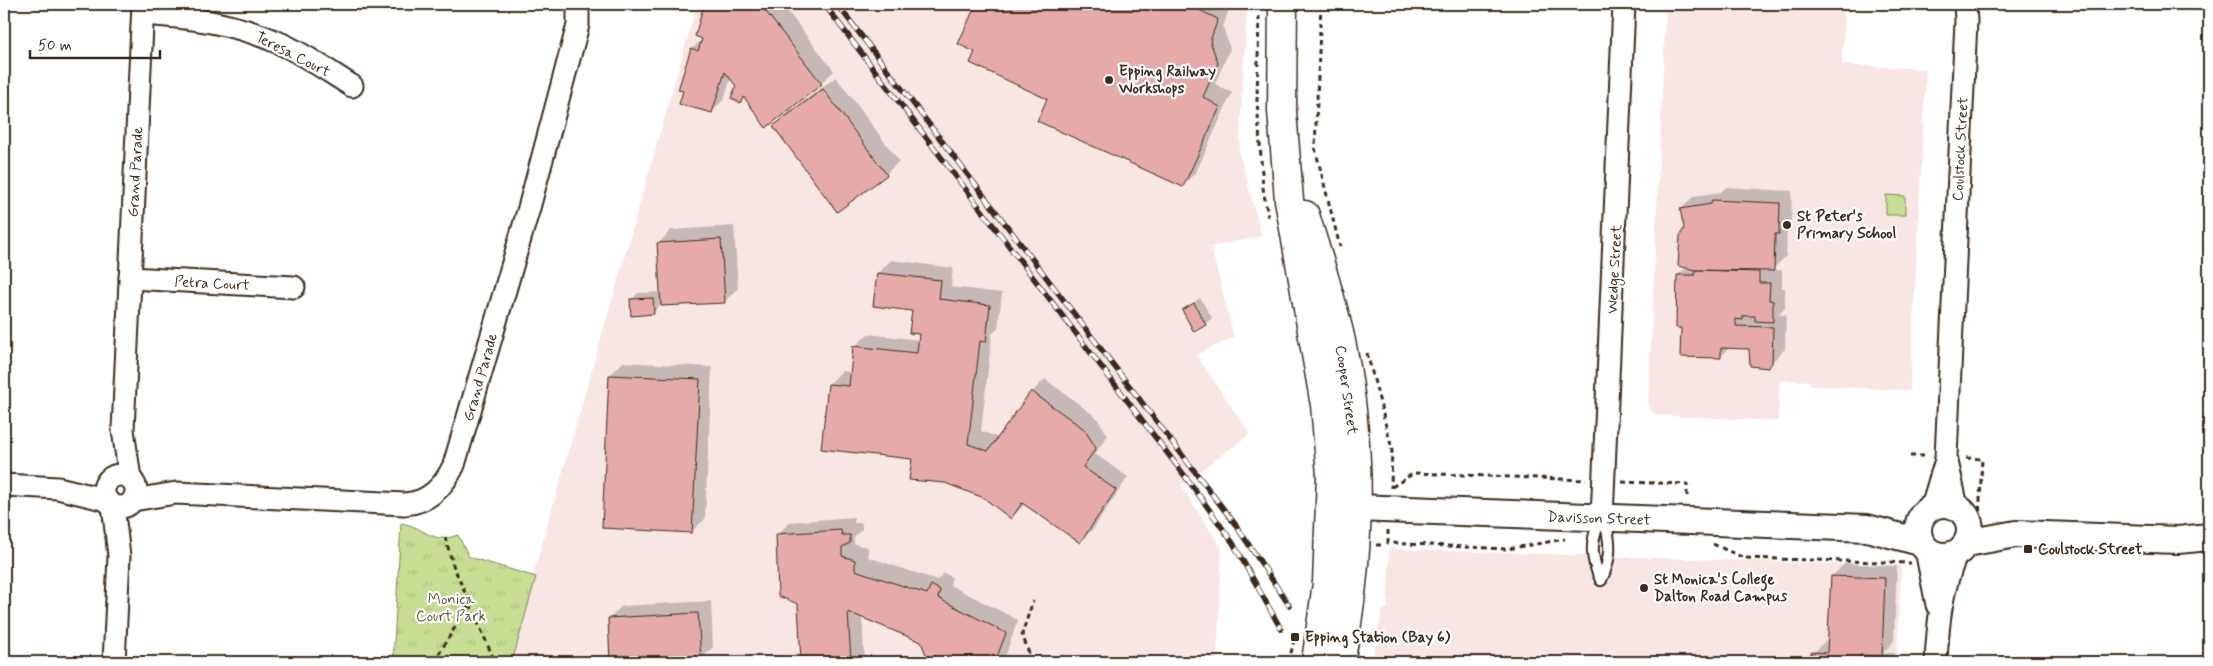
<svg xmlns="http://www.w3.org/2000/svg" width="2213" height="666" font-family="Mynerve,sans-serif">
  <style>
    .built { fill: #f8e6e5 }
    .green { fill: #c7de94; stroke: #818459 }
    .park { fill: url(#park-tufts); stroke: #818459 }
    .shadow { fill: #0003 }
    .building { fill: #e6aba9; stroke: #3b2a1e }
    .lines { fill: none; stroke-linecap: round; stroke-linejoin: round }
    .service-casing { stroke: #3b2a1e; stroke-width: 14 }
    .minor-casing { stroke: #3b2a1e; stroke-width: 25 }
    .tertiary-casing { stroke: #3b2a1e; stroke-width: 30 }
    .secondary-casing { stroke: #3b2a1e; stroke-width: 31 }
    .path { stroke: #3b2a1e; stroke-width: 3; stroke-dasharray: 5 4; stroke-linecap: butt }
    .service { stroke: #fff; stroke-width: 10 }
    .minor { stroke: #fff; stroke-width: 21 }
    .tertiary { stroke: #fff; stroke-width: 26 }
    .secondary { stroke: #fff; stroke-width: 28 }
    .rail-casing { stroke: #3b2a1e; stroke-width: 5.5 }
    .rail { stroke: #fff; stroke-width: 4; stroke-dasharray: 11; stroke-linecap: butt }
    .poi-dot { fill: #3b2a1e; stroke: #fff; stroke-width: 2 }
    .labels { text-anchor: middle; stroke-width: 4.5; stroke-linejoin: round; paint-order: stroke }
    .street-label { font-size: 15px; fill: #3b2a1e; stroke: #fff }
    .poi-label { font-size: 15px; font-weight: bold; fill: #3b2a1e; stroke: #fff; text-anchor: start }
    .park-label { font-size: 15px; fill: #5e573c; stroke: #fff }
  </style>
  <defs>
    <pattern id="park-tufts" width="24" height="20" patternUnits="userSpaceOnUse" patternTransform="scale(1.25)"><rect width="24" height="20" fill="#c7de94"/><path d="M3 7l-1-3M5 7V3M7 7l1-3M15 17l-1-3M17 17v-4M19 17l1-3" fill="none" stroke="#acbf7f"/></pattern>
  </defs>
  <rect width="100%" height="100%" fill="#fff"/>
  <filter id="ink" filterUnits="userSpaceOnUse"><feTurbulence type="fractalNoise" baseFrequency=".02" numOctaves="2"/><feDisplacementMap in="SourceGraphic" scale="10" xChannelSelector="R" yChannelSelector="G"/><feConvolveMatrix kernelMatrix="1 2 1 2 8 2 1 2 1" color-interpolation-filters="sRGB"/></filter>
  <g filter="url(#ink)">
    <!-- built -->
    <g class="built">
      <polygon points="697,4 1247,4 1239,153 1262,236 1211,247 1234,337 1196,355 1250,434 1181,485 1222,549 1217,662 512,662 536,578 533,575"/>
      <polygon points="1666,4 1845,4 1842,65 1926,69 1910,390 1810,386 1810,381 1780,380 1778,421 1655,415 1648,407"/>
      <polygon points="1389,549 1901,566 1897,662 1372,662 1382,609 1388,609"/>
    </g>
    <!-- green -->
    <polygon class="green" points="1886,195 1905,196 1905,215 1886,215"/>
    <!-- park -->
    <path class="park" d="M401,523C426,527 430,545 458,535L469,557L536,577L512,662H393Z"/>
    <!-- shadow -->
    <g class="shadow">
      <polygon points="705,4 782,4 834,71 821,83 745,96 740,101 738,86 731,78 724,99 712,112 692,49 703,38 696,35"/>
      <polygon points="977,4 1225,4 1230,6 1223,27 1230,49 1215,84 1232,93 1196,172 1183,185 976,52 959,43"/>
      <polygon points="836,77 899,161 886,174 775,126 787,113"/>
      <polygon points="1726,187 1792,191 1791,220 1787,224 1786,256 1772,270 1782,270 1782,288 1785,288 1785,308 1778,314 1786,315 1785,349 1768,366 1750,348 1730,347 1720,357 1678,275 1687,267 1685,228 1681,209 1694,196 1721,192"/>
      <polygon points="734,226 738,288 725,301 660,305 653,313 631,300 638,293 661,292 659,243 671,230"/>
      <polygon points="891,260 953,268 951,287 1002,293 998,328 992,334 981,431 999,438 1032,392 1045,379 1096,417 1108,435 1095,454 1128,477 1093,529 1080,542 1025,504 1011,518 984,497 913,458 829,384 842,371 852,372 855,346 868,334 920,340 920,333 913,310 874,305 878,273"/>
      <polygon points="1200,298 1212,318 1205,324 1183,310"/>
      <polygon points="623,362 712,367 705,519 692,531 610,375"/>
      <polygon points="854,517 854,523 862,523 862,529 854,537 854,544 868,547 868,557 937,580 944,573 952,577 950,585 1018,620 1005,657 999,662 930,662 922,641 862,616 864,652 868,662 803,662 799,604 777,535 790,522"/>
      <polygon points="1845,563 1897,566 1894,641 1883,653 1894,653 1894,662 1812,662 1813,653 1826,640 1829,640 1832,576"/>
      <polygon points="711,601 713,647 701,659 612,662 609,619 622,606"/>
      <polygon points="1055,656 1058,662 1040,662"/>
      <polygon points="1081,656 1083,662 1067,662"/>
    </g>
    <!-- building -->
    <g class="building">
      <polygon points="704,4 760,4 822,84 766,128 744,97 740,103 731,98 736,86 725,72 712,113 679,104 683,91 678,90 691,48 698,51 702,39 695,36"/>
      <polygon points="976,4 1193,4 1191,6 1218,19 1210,41 1218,63 1203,97 1220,107 1183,187 1037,121 1047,99 970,63 975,52 958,44"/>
      <polygon points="1196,4 1215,4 1211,11"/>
      <polygon points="823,89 887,175 837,212 773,126"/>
      <polygon points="1712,200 1780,203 1779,234 1775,234 1774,271 1695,270 1678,266 1680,236 1684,228 1680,209 1711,204"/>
      <polygon points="721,239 725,303 661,306 657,243"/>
      <polygon points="1695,270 1759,272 1759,283 1770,283 1769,300 1773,301 1773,322 1755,321 1755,316 1743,316 1743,320 1736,319 1736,326 1773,327 1772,363 1768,368 1750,366 1749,349 1721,348 1721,358 1680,357 1681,328 1676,328 1677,275 1695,275"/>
      <polygon points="877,273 941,280 939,299 990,305 986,342 980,341 968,444 988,451 1031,391 1084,429 1096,448 1083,467 1116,490 1080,543 1022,503 1011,519 984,498 945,483 909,480 912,459 821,449 828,384 849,386 853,346 917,353 919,334 909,333 912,311 873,306"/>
      <polygon points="653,298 654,314 631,316 630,299"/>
      <polygon points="1194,303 1206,325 1194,332 1182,310"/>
      <polygon points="609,375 700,379 692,533 602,528"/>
      <polygon points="841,530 842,535 850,535 850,543 842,547 842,556 855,560 855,570 927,594 931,585 940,590 938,598 1006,633 995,662 929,662 921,642 848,612 851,662 801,662 798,604 778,596 776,534"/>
      <polygon points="1831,576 1885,578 1882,656 1860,655 1860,662 1811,662 1811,652 1827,653"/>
      <polygon points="698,613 701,661 610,662 608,618"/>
    </g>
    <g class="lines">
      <!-- service casing -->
      <g class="service-casing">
        <g id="service">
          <path d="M1601,520C1589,540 1591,560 1601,580"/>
          <path d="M1601,580C1611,560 1612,539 1603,519"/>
        </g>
      </g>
      <!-- minor casing -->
      <g class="minor-casing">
        <g id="minor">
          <path d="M143,14C189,17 233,23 277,42C303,53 328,71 352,86"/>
          <polyline points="130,278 294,287"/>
          <circle cx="120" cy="491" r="16"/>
          <polyline points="130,478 123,430 143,4"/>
          <polyline points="4,485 58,488 107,500"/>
          <path d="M133,500L176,493L405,504C430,502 444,486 454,465L529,208L578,25V4"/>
          <polyline points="113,505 119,556 114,662"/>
          <polyline points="1932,506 1946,460"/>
          <polyline points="1957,507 1946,457 1966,21 1965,4"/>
          <polyline points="1602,518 1624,4"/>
          <polyline points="1926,550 1937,605"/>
          <path d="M1936,662C1938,623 1941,590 1957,553"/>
        </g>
      </g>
      <!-- tertiary casing -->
      <g class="tertiary-casing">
        <g id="tertiary">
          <circle cx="1944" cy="530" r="26"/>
          <polyline points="1357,508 1867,528 1920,542"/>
          <polyline points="1967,543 2016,534 2178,540 2209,537"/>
        </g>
      </g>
      <!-- secondary casing -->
      <g class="secondary-casing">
        <g id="secondary">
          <polyline points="1283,4 1282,111 1289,200 1325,405 1331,475 1327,583 1316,662"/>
          <path d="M1305,215C1318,258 1333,302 1342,346C1363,450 1361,559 1340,662"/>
        </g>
      </g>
      <!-- path -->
      <g class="path">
        <polyline points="1321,4 1315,148 1340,247"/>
        <polyline points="1259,16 1257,100 1263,188 1268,217"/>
        <polyline points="1367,353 1392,449 1391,488"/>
        <polyline points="1910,456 1927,456"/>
        <polyline points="1966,458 1982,459 1979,519"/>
        <polyline points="1622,482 1687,484 1687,500"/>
        <polyline points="1392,487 1414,473 1586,480"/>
        <polyline points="1388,530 1388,543 1507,549 1565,539"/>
        <polyline points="445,537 453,565 495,662"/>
        <polyline points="1713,544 1744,558 1911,563"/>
        <polyline points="1376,545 1385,545"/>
        <polyline points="434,662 469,604"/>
        <polyline points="1032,662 1022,634 1033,601"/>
        <polyline points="1289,662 1296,631"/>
      </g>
      <!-- service -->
      <use href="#service" class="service"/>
      <!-- minor -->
      <use href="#minor" class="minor"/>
      <!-- tertiary -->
      <use href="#tertiary" class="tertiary"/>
      <!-- secondary -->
      <use href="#secondary" class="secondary"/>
      <!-- rail casing -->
      <g class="rail-casing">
        <g id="rail">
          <polyline points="824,4 1191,484 1233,543 1281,629"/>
          <polyline points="837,4 1235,524 1289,605"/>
        </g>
      </g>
      <!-- rail -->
      <use href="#rail" class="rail"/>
    </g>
  </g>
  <!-- markers -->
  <g class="poi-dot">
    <circle cx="1109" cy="80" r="5"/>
    <circle cx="1787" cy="225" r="5"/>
    <rect x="2023" y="544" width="10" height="10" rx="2.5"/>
    <circle cx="1644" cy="588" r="5"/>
    <rect x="1290" y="632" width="10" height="10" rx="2.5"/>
  </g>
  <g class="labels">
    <!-- street labels -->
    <g class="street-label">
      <text transform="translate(293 54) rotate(27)" y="5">Teresa Court</text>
      <text transform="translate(1960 149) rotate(-87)" y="5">Coulstock Street</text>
      <text transform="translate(135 172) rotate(-87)" y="5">Grand Parade</text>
      <text transform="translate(1614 269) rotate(-87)" y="5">Wedge Street</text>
      <text transform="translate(212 283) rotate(3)" y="5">Petra Court</text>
      <text transform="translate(480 377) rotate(-74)" y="5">Grand Parade</text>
      <text transform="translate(1347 390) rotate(82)" y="5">Cooper Street</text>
      <text transform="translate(1599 518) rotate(2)" y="5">Davisson Street</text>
    </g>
    <!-- poi labels -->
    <g class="poi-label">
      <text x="1119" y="76">Epping Railway<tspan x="1119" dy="17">Workshops</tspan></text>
      <text x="1797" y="221">St Peter's<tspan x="1797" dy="17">Primary School</tspan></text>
      <text x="2038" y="554">Coulstock Street</text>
      <text x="1654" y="584">St Monica's College<tspan x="1654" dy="17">Dalton Road Campus</tspan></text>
      <text x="1305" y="642">Epping Station (Bay 6)</text>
    </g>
    <!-- park labels -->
    <g class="park-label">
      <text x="451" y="604">Monica<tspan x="451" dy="17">Court Park</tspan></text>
    </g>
  </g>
  <!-- margin -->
  <rect width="2213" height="666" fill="none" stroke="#fff" stroke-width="20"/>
  <rect x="10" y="10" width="2193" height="646" fill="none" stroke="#3b2a1e" stroke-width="2" filter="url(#ink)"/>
  <!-- scale -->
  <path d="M30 50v8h130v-8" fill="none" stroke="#3b2a1e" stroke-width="2.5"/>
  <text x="38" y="50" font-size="15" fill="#3b2a1e" stroke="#ffffff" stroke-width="4" paint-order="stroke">50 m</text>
</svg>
